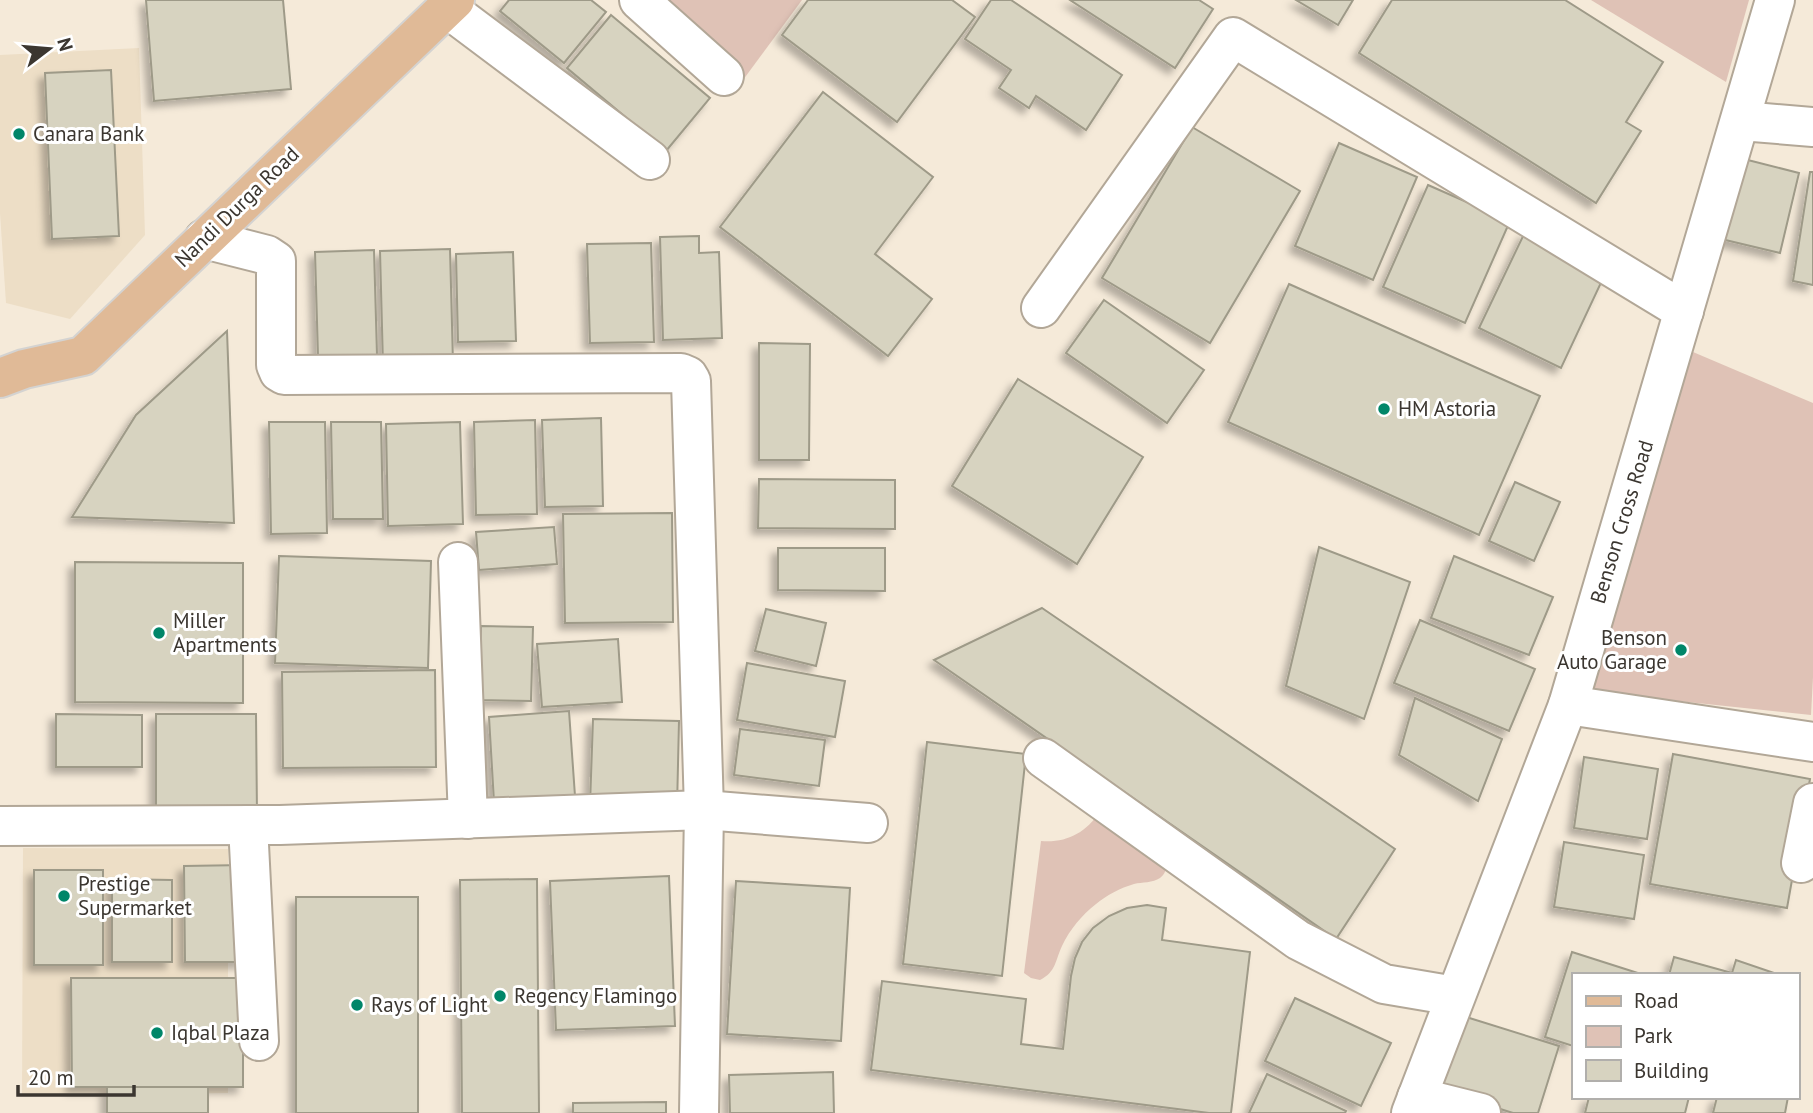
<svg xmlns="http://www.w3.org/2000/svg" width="1813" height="1113" font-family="'PT Sans',sans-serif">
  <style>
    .built { fill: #eddec6 }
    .green { fill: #dfc2b6 }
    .building { fill: #d7d3c0; stroke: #9e9a88; stroke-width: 2; filter: url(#shadow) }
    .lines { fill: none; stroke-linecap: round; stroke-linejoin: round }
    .minor-casing { stroke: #b2a797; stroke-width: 42 }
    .major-casing { stroke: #d4d3d1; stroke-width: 42 }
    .minor { stroke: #fff; stroke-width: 38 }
    .major { stroke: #e0ba97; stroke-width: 38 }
    .poi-dot { fill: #008669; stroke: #fff; stroke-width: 2.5 }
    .labels { text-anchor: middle; stroke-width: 6; stroke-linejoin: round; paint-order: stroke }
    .poi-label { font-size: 21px; fill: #3b3630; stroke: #fff; text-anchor: start }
    .street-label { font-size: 21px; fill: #3b3630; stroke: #fff }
  </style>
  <defs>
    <filter id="shadow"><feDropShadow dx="-6" dy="6" stdDeviation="3.5" flood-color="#0004"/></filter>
  </defs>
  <rect width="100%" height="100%" fill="#f5ead9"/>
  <!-- built -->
  <g class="built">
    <polygon points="139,48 145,235 70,319 6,303 0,213 0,55"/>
    <polygon points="23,848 228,849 228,1093 22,1096"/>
  </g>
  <!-- green -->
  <g class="green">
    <polygon points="660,0 802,0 743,80"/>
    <polygon points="1591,0 1749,0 1726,82"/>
    <polygon points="1693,352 1813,403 1813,677 1811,715 1583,691"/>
    <path d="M1100,812L1167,864C1166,870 1165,874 1160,878C1153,883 1142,882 1134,884C1120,888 1107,895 1096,904C1082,915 1070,929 1062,946C1055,961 1056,972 1040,980L1031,978L1024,973L1041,841C1067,843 1085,833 1100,812Z"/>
  </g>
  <!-- building -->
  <g class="building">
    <polygon points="146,0 283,0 291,89 154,101"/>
    <polygon points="509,0 591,0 606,12 564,63 500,11"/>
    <polygon points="808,0 952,0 975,17 897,122 782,35"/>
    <polygon points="991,0 1011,0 1122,75 1086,130 1036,96 1029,108 999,88 1011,70 965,39"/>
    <polygon points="1070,0 1199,0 1213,9 1175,68"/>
    <polygon points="1296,0 1353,0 1338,25"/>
    <polygon points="1392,0 1565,0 1663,62 1626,122 1641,131 1596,203 1359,53"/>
    <polygon points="611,15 710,98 666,151 567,68"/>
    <polygon points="111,70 119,236 52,239 45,73"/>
    <polygon points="823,92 933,177 875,254 932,299 888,356 720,227"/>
    <polygon points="1192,127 1300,191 1210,343 1102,278"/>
    <polygon points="1339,143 1417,177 1373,280 1295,246"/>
    <polygon points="1736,157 1799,173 1780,253 1717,238"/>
    <polygon points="1810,172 1813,172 1813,285 1793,281"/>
    <polygon points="1428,185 1510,221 1465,323 1383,287"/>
    <polygon points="1525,232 1606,272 1561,368 1479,328"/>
    <polygon points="699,236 699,253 719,252 722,338 663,340 660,237"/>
    <polygon points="651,243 654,342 590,343 587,244"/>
    <polygon points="450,249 453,363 383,365 380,251"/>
    <polygon points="374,250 377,355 318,356 315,252"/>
    <polygon points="513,252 516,341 458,342 456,254"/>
    <polygon points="1289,284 1540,396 1479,535 1228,422"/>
    <polygon points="1104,300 1204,370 1167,423 1066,353"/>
    <polygon points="227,331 234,523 72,517 136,415"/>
    <polygon points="759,343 810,344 809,460 759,460"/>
    <polygon points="1018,379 1143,457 1077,564 952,486"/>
    <polygon points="601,418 603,506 545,507 542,420"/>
    <polygon points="535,420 537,514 476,515 474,422"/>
    <polygon points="269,422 325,422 327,533 271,534"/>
    <polygon points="331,422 381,422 383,519 333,519"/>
    <polygon points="460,422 463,524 388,526 386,424"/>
    <polygon points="759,479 895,480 895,529 758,528"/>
    <polygon points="1515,482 1560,502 1534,561 1489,541"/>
    <polygon points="672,513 673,622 565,623 563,514"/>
    <polygon points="554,527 557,564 479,570 476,532"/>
    <polygon points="1319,547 1410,582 1364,719 1286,686"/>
    <polygon points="778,548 885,548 885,591 778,590"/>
    <polygon points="279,556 431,561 428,668 275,663"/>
    <polygon points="1454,556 1553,597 1529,655 1431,618"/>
    <polygon points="75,562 243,563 243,703 75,702"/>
    <polygon points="1042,608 1395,849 1336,939 934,660"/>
    <polygon points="766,609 826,623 816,666 755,651"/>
    <polygon points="1420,620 1535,669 1509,731 1394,683"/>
    <polygon points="481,626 533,627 531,701 479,700"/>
    <polygon points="618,639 622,702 542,707 537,644"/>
    <polygon points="747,663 845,681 835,737 737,720"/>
    <polygon points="435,670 436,767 283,768 282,672"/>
    <polygon points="1415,698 1502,739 1478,801 1399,755"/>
    <polygon points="569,711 575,796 494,802 489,717"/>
    <polygon points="56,714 142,715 142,767 56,767"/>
    <polygon points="156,714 256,714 257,815 156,815"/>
    <polygon points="593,719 679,721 677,808 590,805"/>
    <polygon points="740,729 825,740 819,786 734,775"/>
    <polygon points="927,742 1026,754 1002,976 903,964"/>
    <polygon points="1673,754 1810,779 1787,908 1650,884"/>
    <polygon points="1584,757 1658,769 1647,839 1574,828"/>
    <polygon points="1564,842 1644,855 1634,919 1554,907"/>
    <polygon points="245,865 245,962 185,962 184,866"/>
    <rect x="34" y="870" width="69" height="95"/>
    <polygon points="669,876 675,1026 556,1030 550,881"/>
    <polygon points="112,879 172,880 172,962 112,962"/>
    <polygon points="537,879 539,1113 462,1113 460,880"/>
    <polygon points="736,881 850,888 841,1041 727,1034"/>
    <rect x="296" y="897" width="122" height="216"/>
    <polygon points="1147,905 1166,908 1162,940 1250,952 1231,1113 1209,1113 871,1070 882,981 1026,999 1021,1044 1063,1049 1071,976 1075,958 1082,942 1093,928 1109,916 1127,908"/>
    <polygon points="1572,952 1644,975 1573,975 1573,1046 1545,1037"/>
    <polygon points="1674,957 1732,973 1736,960 1774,973 1774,975 1669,975"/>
    <polygon points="71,978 243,978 243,1087 72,1087"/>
    <polygon points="1295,998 1391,1043 1361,1106 1265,1061"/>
    <polygon points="1463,1016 1559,1046 1538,1113 1513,1113 1440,1090"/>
    <polygon points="833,1072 834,1113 730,1113 729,1075"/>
    <polygon points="1267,1074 1346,1111 1345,1113 1249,1113"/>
    <rect x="107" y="1087" width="101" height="26"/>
    <polygon points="1589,1097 1689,1097 1685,1113 1585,1113"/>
    <polygon points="1717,1097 1788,1097 1785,1113 1713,1113"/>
    <polygon points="666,1102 666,1113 573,1113 573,1103"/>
  </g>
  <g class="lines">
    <!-- minor casing -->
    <g class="minor-casing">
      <g id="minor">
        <polyline points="639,0 724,76"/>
        <polyline points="447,8 650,160"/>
        <polyline points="1741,121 1813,127"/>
        <polyline points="204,239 267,255 276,261 276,365 279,372 284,375 681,373 688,376 691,381 704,810 699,1113"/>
        <polyline points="1041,308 1233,37 1684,311"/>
        <polyline points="458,562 468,819"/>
        <polyline points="1568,705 1813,742"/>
        <polyline points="1043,758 1298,940 1384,984 1455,996"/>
        <polyline points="248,825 259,1041"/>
        <polyline points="0,826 280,825 704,810 868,823"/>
        <polyline points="1801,863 1813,803"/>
        <polyline points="1417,1097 1481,1113"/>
        <polyline points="1411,1113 1568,705 1775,0"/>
      </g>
    </g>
    <!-- major casing -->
    <g class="major-casing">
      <polyline id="major" points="0,378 24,369 83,356 455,0"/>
    </g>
    <!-- minor -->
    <use href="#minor" class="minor"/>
    <!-- major -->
    <use href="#major" class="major"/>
  </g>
  <!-- markers -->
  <g class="poi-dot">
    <circle cx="19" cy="134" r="7"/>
    <circle cx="1384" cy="409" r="7"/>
    <circle cx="159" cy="633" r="7"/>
    <circle cx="1681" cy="650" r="7"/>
    <circle cx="64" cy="896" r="7"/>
    <circle cx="500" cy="996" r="7"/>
    <circle cx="357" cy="1005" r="7"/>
    <circle cx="157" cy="1033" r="7"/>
  </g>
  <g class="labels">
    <!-- poi labels -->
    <g class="poi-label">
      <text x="33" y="141">Canara Bank</text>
      <text x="1398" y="416">HM Astoria</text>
      <text x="173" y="628">Miller<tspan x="173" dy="24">Apartments</tspan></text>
      <text x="1667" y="645" text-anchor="end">Benson<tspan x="1667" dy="24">Auto Garage</tspan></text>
      <text x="78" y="891">Prestige<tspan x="78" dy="24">Supermarket</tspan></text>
      <text x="514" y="1003">Regency Flamingo</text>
      <text x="371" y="1012">Rays of Light</text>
      <text x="171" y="1040">Iqbal Plaza</text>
    </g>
    <!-- street labels -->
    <g class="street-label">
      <text transform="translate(237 207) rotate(-44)" y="7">Nandi Durga Road</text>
      <text transform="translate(1622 522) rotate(-73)" y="7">Benson Cross Road</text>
    </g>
  </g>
  <!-- legend -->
  <rect x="1572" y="973" width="228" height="126" fill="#ffffff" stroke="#b1afac" stroke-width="2"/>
  <rect x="1586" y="996" width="35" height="10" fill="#e0ba97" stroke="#b1afac" stroke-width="2"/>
  <text x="1634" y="1008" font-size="21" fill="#3b3630">Road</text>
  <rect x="1586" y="1026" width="35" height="21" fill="#dfc2b6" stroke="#b1afac" stroke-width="2"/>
  <text x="1634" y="1043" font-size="21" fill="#3b3630">Park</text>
  <rect x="1586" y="1060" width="35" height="21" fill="#d7d3c0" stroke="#b1afac" stroke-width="2"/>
  <text x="1634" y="1078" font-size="21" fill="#3b3630">Building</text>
  <!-- north arrow -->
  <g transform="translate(49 49) rotate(74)" stroke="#ffffff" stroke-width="5" paint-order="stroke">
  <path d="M0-5L12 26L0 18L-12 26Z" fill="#3b3630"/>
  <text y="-10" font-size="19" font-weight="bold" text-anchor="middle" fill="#3b3630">N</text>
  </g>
  <!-- scale -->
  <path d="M18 1085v10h116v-10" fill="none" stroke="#3b3630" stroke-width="3.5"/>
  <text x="28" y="1085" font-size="21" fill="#3b3630" stroke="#ffffff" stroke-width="5" paint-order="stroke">20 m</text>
</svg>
